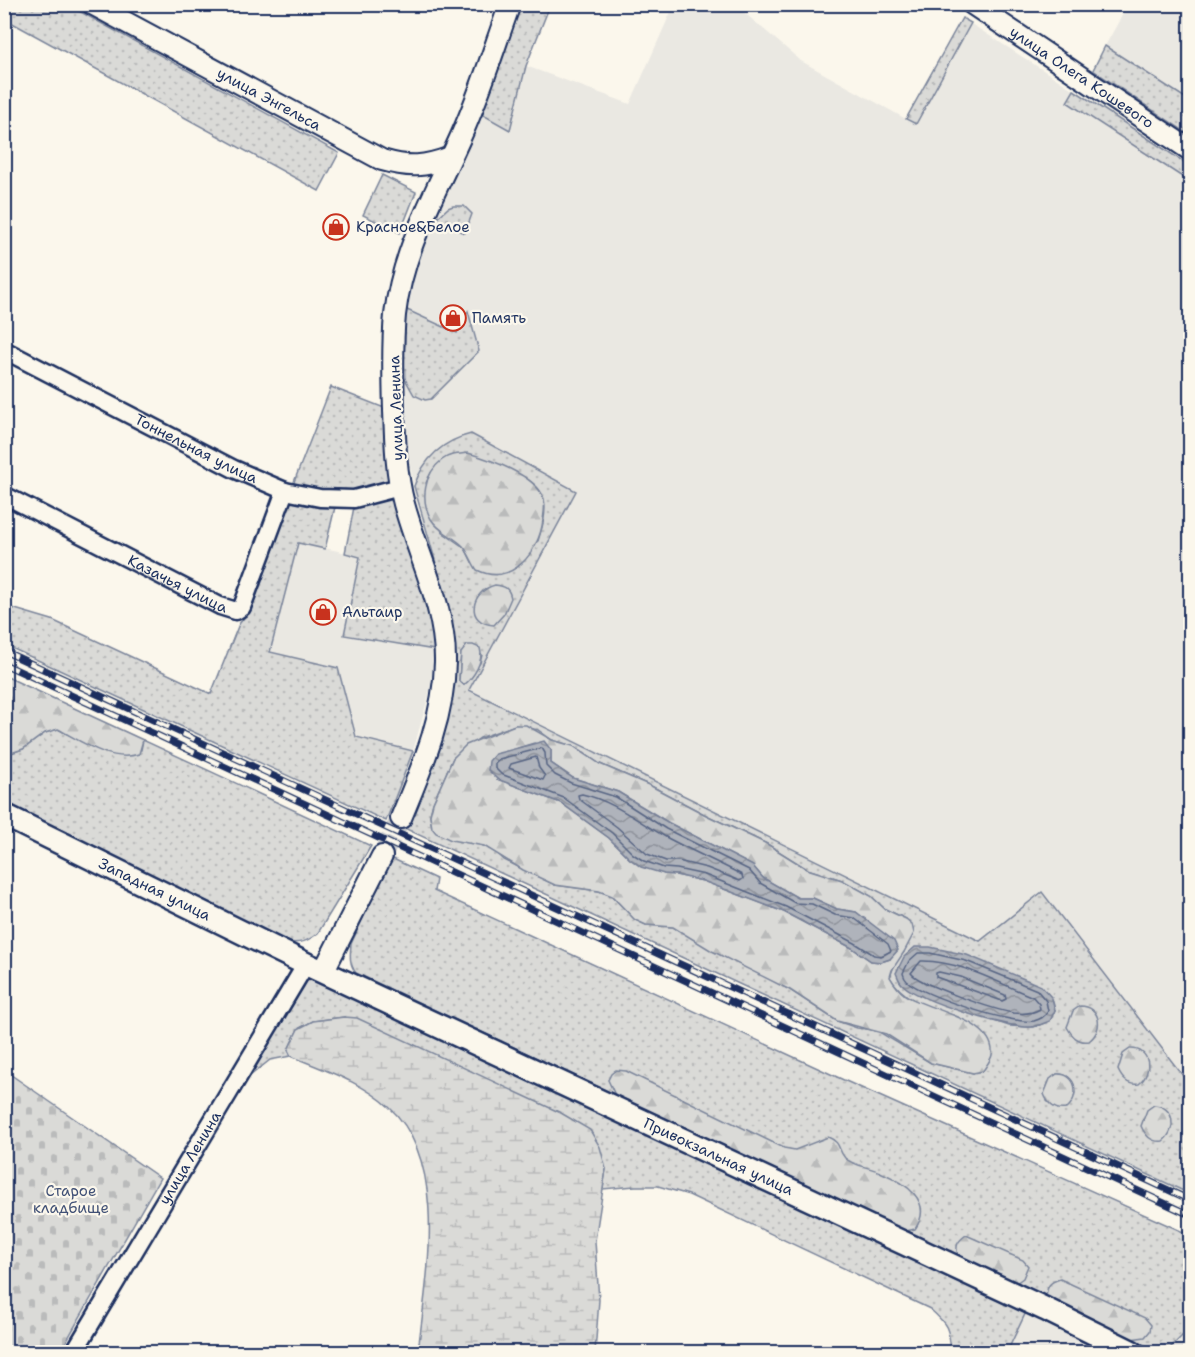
<svg xmlns="http://www.w3.org/2000/svg" width="1195" height="1357" font-family="'Shantell Sans',sans-serif">
  <style>
    .built { fill: #eae8e2 }
    .grass { fill: url(#grass-dots); stroke: #7a849a; stroke-width: 1.5; fill-rule: evenodd }
    .forest { fill: url(#forest-firs); stroke: #7a849a; stroke-width: 1.5; fill-rule: evenodd }
    .wetland { fill: url(#wetland-marsh); stroke: #7a849a; stroke-width: 1.5 }
    .cemetery { fill: url(#cemetery-stones); stroke: #7a849a; stroke-width: 1.5 }
    .water { fill: url(#water-waves); stroke: #747e96; stroke-width: 1.5 }
    .lines { fill: none; stroke-linecap: round; stroke-linejoin: round }
    .shore { stroke: #566483; stroke-width: 1.5 }
    .tertiary-tunnel { stroke: #cecfd0; stroke-width: 20; stroke-dasharray: 20 10; stroke-linecap: butt }
    .minor-casing { stroke: #1b2f5e; stroke-width: 21 }
    .tertiary-casing { stroke: #1b2f5e; stroke-width: 24 }
    .secondary-casing { stroke: #1b2f5e; stroke-width: 27 }
    .minor { stroke: #fbf7ec; stroke-width: 16 }
    .tertiary { stroke: #fbf7ec; stroke-width: 20 }
    .secondary { stroke: #fbf7ec; stroke-width: 22 }
    .rail-casing { stroke: #1b2f5e; stroke-width: 7 }
    .rail { stroke: #fbf7ec; stroke-width: 4.5; stroke-dasharray: 14; stroke-linecap: butt }
    .labels { text-anchor: middle; stroke-width: 4.5; stroke-linejoin: round; paint-order: stroke }
    .street-label { font-size: 15px; fill: #1b2f5e; stroke: #fbf7ec }
    .poi-label { font-size: 15px; fill: #1b2f5e; stroke: #fbf7ec; text-anchor: start }
    .park-label { font-size: 15px; fill: #415176; stroke: #fbf7ec }
  </style>
  <defs>
    <pattern id="grass-dots" width="8" height="8" patternUnits="userSpaceOnUse" patternTransform="scale(1.5)"><rect width="8" height="8" fill="#dadad7"/><path d="M2 2h.1M6 6h.1" fill="none" stroke="#babbbb" stroke-width="1.8" stroke-linecap="round"/></pattern>
    <pattern id="forest-firs" width="22" height="20" patternUnits="userSpaceOnUse" patternTransform="scale(1.5)"><rect width="22" height="20" fill="#dadad7"/><path d="M5 1l3.5 6h-7zM16 11l3.5 6h-7z" fill="#babbbb"/></pattern>
    <pattern id="wetland-marsh" width="20" height="14" patternUnits="userSpaceOnUse" patternTransform="scale(1.5)"><rect width="20" height="14" fill="#dadad7"/><path d="M1 5h8M5 5V1M11 12h8M15 12V8" fill="none" stroke="#babbbb"/></pattern>
    <pattern id="cemetery-stones" width="16" height="16" patternUnits="userSpaceOnUse" patternTransform="scale(1.5)"><rect width="16" height="16" fill="#dadad7"/><path d="M2 7V4a2 2 0 0 1 4 0v3zM10 15v-3a2 2 0 0 1 4 0v3z" fill="#babbbb"/></pattern>
    <pattern id="water-waves" width="16" height="10" patternUnits="userSpaceOnUse" patternTransform="scale(1.5)"><rect width="16" height="10" fill="#afb3bb"/><path d="M0 5q4-4 8 0t8 0" fill="none" stroke="#8e929b"/></pattern>
  </defs>
  <rect width="100%" height="100%" fill="#fbf7ec"/>
  <filter id="ink" filterUnits="userSpaceOnUse"><feTurbulence type="fractalNoise" baseFrequency=".0167" numOctaves="2"/><feDisplacementMap in="SourceGraphic" scale="12" xChannelSelector="R" yChannelSelector="G"/><feConvolveMatrix kernelMatrix="1 2 1 2 8 2 1 2 1" color-interpolation-filters="sRGB"/></filter>
  <g filter="url(#ink)">
    <!-- built -->
    <g class="built">
      <polygon points="734,4 801,61 906,119 962,18 1074,90 1067,102 1190,182 1190,1085 1042,893 980,941 469,690 576,491 444,445 427,460 418,474 414,486 407,450 403,362 405,309 416,255 476,111 510,129 526,66 630,104 674,5"/>
      <polygon points="1128,5 1190,5 1190,101 1105,46"/>
      <polygon points="298,542 360,556 344,635 435,650 432,684 413,751 356,737 338,668 270,653"/>
      <polygon points="1026,1312 1105,1352 1007,1352"/>
      <polygon points="1190,1328 1190,1352 1166,1352 1183,1334"/>
    </g>
    <!-- grass -->
    <g class="grass">
      <polygon points="4,5 68,5 339,153 319,191 5,19"/>
      <polygon points="515,5 550,5 526,66 510,130 476,111"/>
      <polygon points="962,18 971,23 916,124 906,119"/>
      <polygon points="1105,46 1190,101 1190,135 1093,70"/>
      <polygon points="1074,90 1190,166 1190,182 1067,102"/>
      <polygon points="382,175 416,192 400,233 363,215"/>
      <polygon points="453,206 464,206 472,214 465,233 434,221 448,208"/>
      <polygon points="405,309 457,333 468,311 479,351 431,399 425,400 414,395 404,377"/>
      <polygon points="331,387 387,409 392,483 362,493 341,493 292,487"/>
      <path d="M471,434L576,491L469,690L980,941L1042,892L1190,1085V1194L404,828C422,787 443,745 451,700C463,634 431,550 414,486C424,458 442,441 471,434ZM453,455C478,462 536,470 544,499C547,513 542,528 538,541L472,562L465,548L442,532L426,483C432,469 439,461 453,455ZM461,653L482,655L480,663L464,685L459,680ZM515,725L538,730L552,740L573,746L600,764L651,786L704,814L767,844L807,869L842,880L871,896L885,909L906,919L904,952L895,963L890,977C904,1002 933,1008 958,1017L973,1073L931,1063L876,1030L857,1028L837,1021L790,990L673,927L646,925L635,920L612,896L599,891L555,885L504,860L494,850L484,846L432,828L430,815L433,803L453,758L480,738ZM938,1002L1055,1010L1050,1021L1034,1027L1009,1026ZM1057,1074C1067,1073 1070,1078 1074,1086L1058,1109L1047,1101C1046,1088 1046,1082 1057,1074Z"/>
      <polygon points="289,499 335,507 325,549 298,543 270,652 338,668 356,737 413,751 386,821 5,645 5,606 52,620 211,694 239,624 248,613"/>
      <path d="M386,500L395,501C410,546 434,603 435,650L344,635L360,557L345,553L354,507Z"/>
      <path d="M58,729L83,742L141,750L143,740L371,846L318,933C307,942 300,944 286,942L5,802L4,755L23,749L45,733Z"/>
      <path d="M391,858L436,879L434,891L848,1082L1190,1235V1328L1166,1352H1159L1046,1297L356,973C349,964 350,955 351,944Z"/>
      <path d="M314,978L1026,1312L1007,1352H951C949,1328 948,1325 930,1309L689,1195L658,1186H635L603,1189L606,1169L344,1017L313,1021L298,1029L288,1050L291,1056L270,1060L245,1080L301,985L307,980Z"/>
    </g>
    <!-- forest -->
    <g class="forest">
      <path d="M468,453C489,459 535,475 543,497C546,504 544,513 543,520C539,552 512,587 477,570C472,563 469,553 463,546C453,536 439,532 431,519C420,500 424,474 442,460C449,454 459,454 468,453Z"/>
      <path d="M495,585C505,586 509,588 511,598L504,614L494,625C464,623 471,591 495,585Z"/>
      <path d="M467,645H473L480,648C484,661 474,677 464,685L459,681L461,653Z"/>
      <path d="M5,676L143,740L139,754C111,763 82,742 58,729L45,733L23,749L5,755Z"/>
      <path d="M515,725H526L552,740L573,746L600,764L651,786L704,814L767,844L807,869L842,880L871,896L885,909L906,919L912,924L914,933L904,952L892,970L890,977C894,984 898,990 905,995C927,1010 996,1019 992,1055C991,1060 986,1066 983,1071L973,1073L931,1063L886,1034L837,1021L790,990L712,951L673,927L646,925L635,920L612,896L599,891L555,885L523,870L484,846L451,840L436,833L432,828L430,815L433,803L453,758L466,745ZM534,743L551,750V763L573,778L618,792L669,823L753,866L763,878L798,898H813L837,909L856,912L873,926L890,959L881,962L871,961L852,948L784,912L703,881L676,875L664,874L630,859L609,838L561,803L497,779L518,748Z"/>
      <path d="M1080,1006C1101,1006 1104,1030 1089,1041C1078,1043 1072,1036 1067,1027L1073,1011Z"/>
      <path d="M1130,1049C1151,1048 1153,1073 1139,1084C1128,1086 1122,1079 1118,1070L1123,1054Z"/>
      <path d="M616,1070L626,1071L784,1148L795,1150L828,1137C842,1143 837,1149 845,1158C853,1166 870,1167 880,1172C904,1182 935,1201 915,1229L906,1231L615,1095L608,1080L611,1074Z"/>
      <path d="M1057,1074C1077,1073 1081,1097 1066,1109C1055,1111 1048,1104 1044,1094L1050,1079Z"/>
      <path d="M1154,1105C1174,1106 1178,1129 1163,1141C1152,1143 1145,1135 1141,1126L1147,1110Z"/>
      <path d="M966,1235L1023,1260L1028,1266L1023,1278L1016,1283L958,1255C955,1245 958,1241 966,1235Z"/>
      <path d="M1060,1279L1145,1318L1151,1325L1150,1331L1145,1337L1131,1339L1046,1297C1047,1286 1049,1282 1060,1279Z"/>
    </g>
    <!-- wetland -->
    <path class="wetland" d="M344,1017L357,1018L561,1113L590,1130L600,1147L606,1169L595,1241L599,1300L595,1352H418C426,1280 450,1162 389,1107C362,1082 324,1070 291,1056L288,1050L298,1029L313,1021Z"/>
    <!-- cemetery -->
    <polygon class="cemetery" points="4,1070 160,1178 60,1352 5,1352"/>
    <!-- water -->
    <g class="water">
      <polygon points="544,741 551,750 551,763 573,778 618,792 669,823 753,866 763,878 798,898 813,898 837,909 856,912 894,941 898,950 890,959 881,962 871,961 852,948 784,912 703,881 676,875 664,874 641,867 630,859 609,838 561,803 497,779 488,770 489,761 495,754"/>
      <path d="M915,947H930L967,955L1041,986L1052,998L1055,1010L1050,1021C1044,1023 1038,1026 1032,1027C1009,1029 920,1001 903,985C899,982 898,977 896,973L904,957Z"/>
    </g>
    <g class="lines">
      <!-- shore -->
      <g class="shore">
        <polygon points="542,748 545,753 546,766 555,775 571,783 616,797 666,829 749,870 760,883 795,903 812,904 835,915 854,918 888,944 891,951 881,956 874,955 855,943 786,907 705,875 677,869 664,868 644,861 633,854 612,833 564,798 501,774 495,768 495,763 499,759"/>
        <polygon points="536,757 539,768 545,776 543,780 509,768 511,764"/>
        <path d="M582,794C613,801 636,820 664,836C689,850 716,861 742,875L743,879L740,881L707,868L678,861H666L647,854L617,827L579,799L578,795Z"/>
        <path d="M918,953H930L966,961L1037,990L1046,1001L1048,1011C1045,1017 1040,1019 1034,1021C1013,1025 923,996 907,981C904,978 904,977 903,973L909,961Z"/>
        <path d="M921,961C959,960 998,983 1033,997L1039,1004L1040,1009C1032,1014 1022,1014 1013,1013C995,1010 920,985 911,973Z"/>
        <polygon points="939,972 961,977 1005,995 1006,999 1002,1001 936,977 936,973"/>
      </g>
      <!-- tertiary-tunnel -->
      <polyline class="tertiary-tunnel" points="382,856 401,818"/>
      <!-- minor casing -->
      <g class="minor-casing">
        <g id="minor">
          <path id="s1" d="M4,350L234,469L285,491L320,498L354,499L400,487"/>
          <path id="s2" d="M4,495L220,606L236,611L242,607L285,491"/>
          <path id="s3" d="M74,1352L306,964"/>
        </g>
      </g>
      <!-- tertiary casing -->
      <g class="tertiary-casing">
        <g id="tertiary">
          <path id="s4" d="M92,4L382,160C410,168 424,167 451,157"/>
          <path id="s5" d="M972,4L1190,150"/>
          <path d="M401,818C422,767 444,718 445,662C446,608 418,556 404,504C396,474 395,441 394,410C393,378 392,346 395,315C402,251 435,194 461,136C480,94 494,48 510,4"/>
          <polyline points="323,972 382,856"/>
        </g>
      </g>
      <!-- secondary casing -->
      <g class="secondary-casing">
        <g id="secondary">
          <path id="s6" d="M4,815L306,964L1045,1309L1132,1352"/>
        </g>
      </g>
      <!-- minor -->
      <use href="#minor" class="minor"/>
      <!-- tertiary -->
      <use href="#tertiary" class="tertiary"/>
      <!-- secondary -->
      <use href="#secondary" class="secondary"/>
      <!-- rail casing -->
      <g class="rail-casing">
        <g id="rail">
          <polyline points="4,651 1190,1200"/>
          <polyline points="4,664 1190,1215"/>
        </g>
      </g>
      <!-- rail -->
      <use href="#rail" class="rail"/>
    </g>
  </g>
  <!-- icons -->
  <defs>
    <g id="shop-ring" transform="scale(1.35)"><circle r="9.5" fill="#fbf7ec" stroke="#c8321e" stroke-width="1.5"/><path d="M-5-2.5h2.3a2.7 3.5 0 0 1 5.4 0H5L5.5 6h-11ZM-1.5-2.5h3a1.5 2.3 0 0 0-3 0Z" fill="#c8321e"/></g>
  </defs>
  <g fill-rule="evenodd">
    <use href="#shop-ring" x="336" y="227"/>
    <use href="#shop-ring" x="453" y="318"/>
    <use href="#shop-ring" x="323" y="612"/>
  </g>
  <g class="labels">
    <!-- street labels -->
    <g class="street-label">
      <text dy="5" stroke="none"><textPath href="#s5" startOffset="132">улица Олега Кошевого</textPath></text>
      <text dy="5" stroke="none"><textPath href="#s4" startOffset="201">улица Энгельса</textPath></text>
      <text transform="translate(396 408) rotate(-92)" y="5">улица Ленина</text>
      <text dy="5" stroke="none"><textPath href="#s1" startOffset="216">Тоннельная улица</textPath></text>
      <text dy="5" stroke="none"><textPath href="#s2" startOffset="195">Казачья улица</textPath></text>
      <text dy="5" stroke="none"><textPath href="#s6" startOffset="168">Западная улица</textPath></text>
      <text dy="5" stroke="none"><textPath href="#s6" startOffset="792">Привокзальная улица</textPath></text>
      <text dy="5" stroke="none"><textPath href="#s3" startOffset="226">улица Ленина</textPath></text>
    </g>
    <!-- poi labels -->
    <g class="poi-label">
      <text x="356" y="232">Красное&amp;Белое</text>
      <text x="472" y="323">Память</text>
      <text x="342" y="617">Альтаир</text>
    </g>
    <!-- park labels -->
    <g class="park-label">
      <text x="71" y="1196">Старое<tspan x="71" dy="17">кладбище</tspan></text>
    </g>
  </g>
  <!-- margin -->
  <rect width="1195" height="1357" fill="none" stroke="#fbf7ec" stroke-width="24"/>
  <rect x="12" y="12" width="1171" height="1333" fill="none" stroke="#1b2f5e" stroke-width="2" filter="url(#ink)"/>
</svg>
